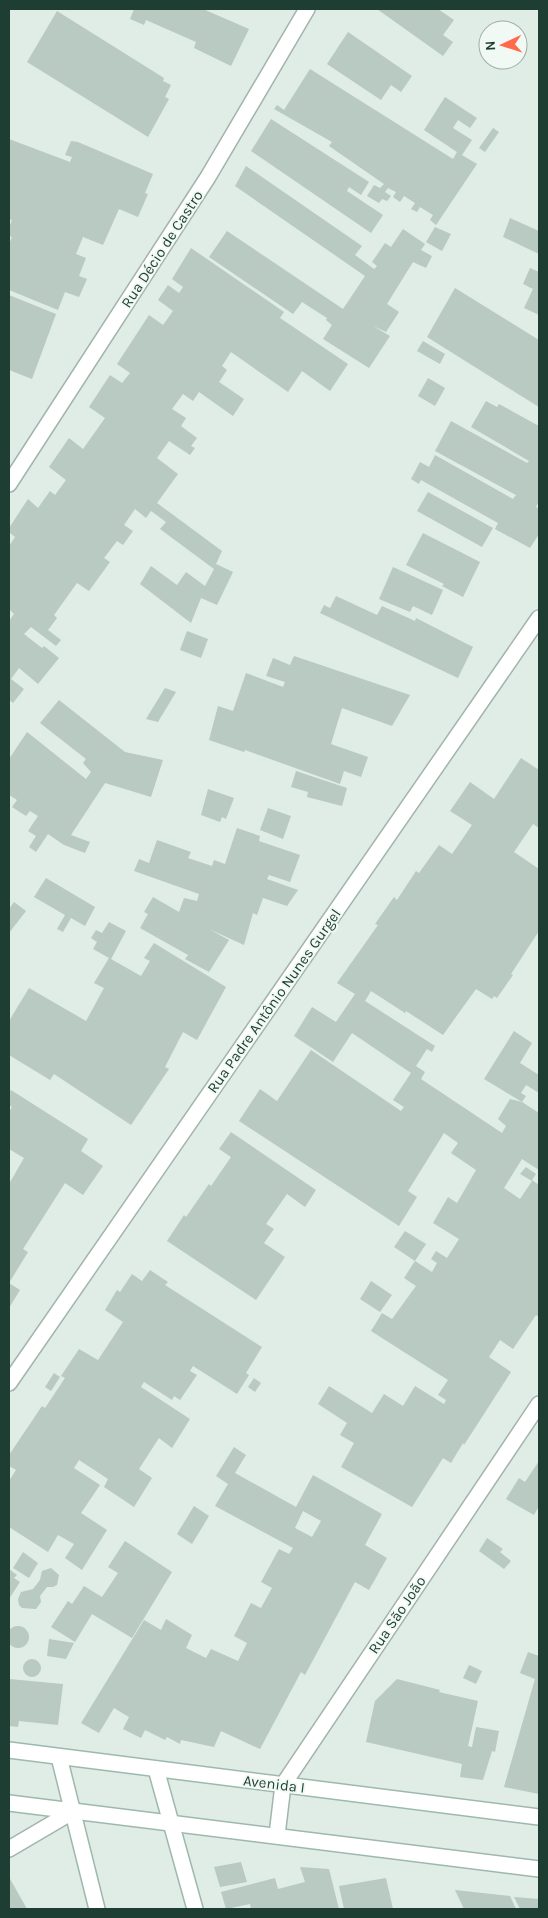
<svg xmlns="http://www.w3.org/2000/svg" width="548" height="1918" font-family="Karla,sans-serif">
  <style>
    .building { fill: #b8cac1; fill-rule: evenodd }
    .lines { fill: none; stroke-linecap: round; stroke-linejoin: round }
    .street-casing { stroke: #a2b4ad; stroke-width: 18 }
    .secondary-casing { stroke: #9db9ad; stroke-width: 18 }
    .street { stroke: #fff; stroke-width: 15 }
    .secondary { stroke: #fff; stroke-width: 15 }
    .labels { text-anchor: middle; stroke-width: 4; stroke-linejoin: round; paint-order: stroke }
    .street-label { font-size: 15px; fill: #1f3e33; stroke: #f1f9f4 }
  </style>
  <rect width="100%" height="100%" fill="#e0ece6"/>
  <!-- building -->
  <g class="building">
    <polygon points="134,9 203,9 249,29 231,66 194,48 196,42 146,20 144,25 130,19"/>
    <polygon points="377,9 438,9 454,20 443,35 453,42 443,56"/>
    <polygon points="57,11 164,78 163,81 171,85 165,97 169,99 148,137 27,62"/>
    <polygon points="348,32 412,76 401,92 391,85 381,100 327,64"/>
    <polygon points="310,69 453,159 457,152 424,130 445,97 477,118 470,128 458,120 453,128 472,140 462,155 477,164 436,225 430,220 433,215 420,207 417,212 411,209 415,203 404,196 400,202 393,197 396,192 388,188 385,192 391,196 387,201 382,199 379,203 367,196 374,185 380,188 384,184 329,146 332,142 274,109 277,105 284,110"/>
    <polygon points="271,119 369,182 361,195 349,187 347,191 383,215 371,233 251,151"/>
    <polygon points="493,128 499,132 485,152 479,148"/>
    <polygon points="9,139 70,162 72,157 65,155 71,141 78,142 153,174 145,193 148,194 138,217 119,209 103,245 83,237 76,254 86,258 79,276 87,279 79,297 65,292 58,310 9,290 9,244 12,237 9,236 9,227 12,220 9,219"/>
    <polygon points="246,166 362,246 355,255 374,269 377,266 372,262 385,243 391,247 403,229 425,244 421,250 432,256 426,268 413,262 387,304 399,312 386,332 373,326 390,336 369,368 323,339 332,325 326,320 327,318 302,302 293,314 209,257 227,231 343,309 365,276 235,186"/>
    <polygon points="510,218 539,231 539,254 503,237"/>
    <polygon points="435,227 451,234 442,251 426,242"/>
    <polygon points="191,248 284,312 280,318 348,364 330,391 302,371 288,392 231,352 222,366 227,370 219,382 244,399 233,416 199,392 193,401 183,394 172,409 186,418 181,426 197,438 191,446 195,448 190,455 169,441 157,458 178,474 157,503 222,551 216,564 233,572 217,605 201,598 191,623 140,584 151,566 177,585 186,572 205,586 214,569 160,529 166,522 151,511 146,518 135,509 124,525 133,531 123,545 117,541 104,558 110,562 89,591 77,583 54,615 57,618 48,630 61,640 56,646 31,627 24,634 42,648 44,646 59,658 38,684 19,668 11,679 24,689 13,703 9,700 9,621 14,614 9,609 9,546 15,537 9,532 9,528 28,499 38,508 50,491 55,495 66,480 49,467 69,438 83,449 105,418 89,407 110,375 122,383 130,373 117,364 149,315 163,325 173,311 158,300 168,285 179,293 183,287 172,279"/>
    <polygon points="530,268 539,272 539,315 524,308 533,289 523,284"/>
    <polygon points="455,288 539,340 539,407 427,337"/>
    <polygon points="9,295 56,314 32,379 9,370"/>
    <polygon points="423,341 445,354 440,364 417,351"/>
    <polygon points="428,378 445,388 435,406 418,396"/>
    <polygon points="486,401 497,407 499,404 539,426 539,501 536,507 539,509 539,534 530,548 495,529 498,523 421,480 419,484 411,479 420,462 429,467 435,455 513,499 516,495 435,451 451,421 527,463 529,461 471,427"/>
    <polygon points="428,492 493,528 482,547 417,511"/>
    <polygon points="423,533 480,562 463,597 442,586 444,584 406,565"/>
    <polygon points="393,567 443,590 432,615 413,606 410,612 379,599"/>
    <polygon points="336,596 377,615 382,606 415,621 416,618 473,647 458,678 320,613 324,605 330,608"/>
    <polygon points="187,631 208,639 201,658 180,650"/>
    <polygon points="294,656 410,695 392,726 342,708 331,744 368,757 361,777 344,771 340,784 245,750 244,752 209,740 218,706 233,711 246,673 283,687 285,682 266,676 273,658 290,665"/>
    <polygon points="165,688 176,692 158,722 146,719"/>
    <polygon points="59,700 125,752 163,760 151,797 105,783 71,835 90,842 85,853 64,845 48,834 36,852 29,847 36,836 28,831 38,816 30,811 26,816 12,807 17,800 9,795 9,759 27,732 86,779 91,772 83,763 86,759 40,723"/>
    <polygon points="521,758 539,770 539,828 533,824 514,852 539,869 539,931 511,974 513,975 497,998 494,996 492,999 476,989 443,1035 406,1011 405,1013 371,991 365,1001 435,1046 432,1052 427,1049 416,1066 425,1072 421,1079 502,1133 506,1126 498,1119 510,1099 522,1102 484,1079 514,1031 532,1043 520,1063 539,1075 539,1093 526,1085 521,1093 526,1096 522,1102 539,1113 539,1170 522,1159 504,1188 520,1199 532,1181 520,1174 526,1167 536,1174 532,1180 539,1185 539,1317 536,1315 513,1349 500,1340 489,1357 511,1372 464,1445 463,1443 451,1463 443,1458 412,1507 341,1467 354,1443 340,1435 347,1423 318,1404 329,1386 372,1413 384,1394 403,1406 415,1386 444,1404 446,1400 438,1395 448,1380 371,1331 382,1313 392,1319 416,1286 404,1278 415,1261 394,1247 405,1231 426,1244 415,1261 432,1272 437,1263 431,1259 436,1251 447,1258 459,1239 433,1223 448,1197 457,1203 476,1170 451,1153 458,1143 444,1133 408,1191 417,1197 399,1226 239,1121 260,1089 277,1101 311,1050 401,1111 404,1107 393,1100 411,1073 352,1033 333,1062 294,1036 312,1007 336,1022 355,994 337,983 378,925 375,924 394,897 397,900 416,871 419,873 439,845 452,854 472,825 450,811 470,782 494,799"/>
    <polygon points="296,771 347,788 342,806 307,797 308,792 291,787"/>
    <polygon points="208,789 234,798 226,819 222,817 220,822 201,815"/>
    <polygon points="268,808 291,816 283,839 260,830"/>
    <polygon points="237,828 260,836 259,841 300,855 290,882 269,875 267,879 298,890 287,906 263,898 257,915 253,913 244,945 209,929 229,940 209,972 185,959 188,955 140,928 148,914 144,912 153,897 179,912 184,898 197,901 199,894 134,871 139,859 149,863 157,840 191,852 188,858 212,866 214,860 225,864"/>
    <polygon points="46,878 95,907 85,926 71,918 63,932 57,929 65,915 34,897"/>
    <polygon points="14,902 26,911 9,933 9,909"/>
    <polygon points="109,922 126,931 111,959 141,976 150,961 144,958 154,943 226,987 197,1040 183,1032 165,1067 169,1069 131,1125 54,1074 50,1080 9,1055 9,1021 29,988 86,1021 104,988 94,983 109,958 93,949 97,942 91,938 96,930 102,933"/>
    <polygon points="11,1090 88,1139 81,1151 103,1166 83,1195 65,1183 23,1249 28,1252 9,1283 20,1290 9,1308 9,1184 24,1158 9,1149 9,1112 12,1107 9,1105 9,1092"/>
    <polygon points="231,1132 316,1190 305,1207 287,1194 266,1224 274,1229 264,1243 285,1257 256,1300 167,1241 184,1215 186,1217 209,1184 211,1186 231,1157 219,1149"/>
    <polygon points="150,1270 168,1282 165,1285 262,1347 246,1373 249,1375 237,1394 193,1366 190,1371 197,1375 180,1400 174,1396 172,1400 144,1382 141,1387 190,1419 172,1448 159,1438 139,1469 152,1478 134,1507 104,1487 108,1479 79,1460 74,1468 100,1485 81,1513 107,1530 82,1570 65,1558 74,1544 58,1535 48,1552 9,1527 9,1481 16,1470 9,1466 9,1455 42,1406 45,1408 65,1378 61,1376 79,1349 98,1360 123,1322 105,1310 117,1290 120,1292 132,1274 142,1281"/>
    <polygon points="371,1281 392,1295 380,1312 360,1299"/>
    <polygon points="54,1373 60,1377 51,1391 45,1387"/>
    <polygon points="254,1378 261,1383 255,1392 248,1387"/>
    <path d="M234,1447L246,1455L235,1473L296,1507L313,1475L382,1514L365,1545L387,1558L369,1590L355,1582L305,1675L301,1672L260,1749L221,1731L214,1747L181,1740L180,1744L167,1737L165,1740L145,1730L141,1738L123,1729L129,1717L114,1708L99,1733L81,1723L144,1620L161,1630L166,1619L192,1635L186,1648L206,1658L211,1649L238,1661L247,1643L234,1636L251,1603L261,1608L272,1588L261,1582L279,1549L289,1554L293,1548L215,1506L228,1484L216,1476ZM303,1511L321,1521L312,1537L295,1528Z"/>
    <polygon points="539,1461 539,1506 534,1515 506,1499 519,1478 525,1482"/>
    <polygon points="194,1506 209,1516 192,1544 177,1534"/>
    <polygon points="487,1538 503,1549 500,1552 511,1561 504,1569 479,1551"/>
    <polygon points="125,1541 172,1572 132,1638 92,1614 75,1642 51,1627 68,1601 72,1604 84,1586 102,1597 118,1573 108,1567"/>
    <polygon points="23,1552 38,1563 29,1578 13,1568"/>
    <polygon points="51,1568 59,1575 57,1585 53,1587 47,1587 40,1596 41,1602 36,1609 22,1608 19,1605 18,1599 21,1592 33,1589 40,1580 42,1571"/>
    <polygon points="9,1569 17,1575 14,1578 20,1582 9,1599"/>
    <circle cx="18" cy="1637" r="11"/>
    <polygon points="49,1639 74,1643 66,1659 47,1656"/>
    <polygon points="528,1652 539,1656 539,1794 504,1787 535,1679 520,1673"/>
    <circle cx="32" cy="1668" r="9"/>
    <polygon points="469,1665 482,1671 476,1684 463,1678"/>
    <polygon points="9,1679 63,1684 58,1725 19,1721 18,1727 9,1726"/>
    <polygon points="397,1679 440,1690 439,1692 478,1701 468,1746 472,1747 476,1727 499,1731 495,1752 492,1751 483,1780 460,1777 462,1764 366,1742 375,1701"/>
    <polygon points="241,1862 247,1882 220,1887 214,1867"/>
    <polygon points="300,1867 329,1869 339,1909 251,1909 250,1904 226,1909 221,1892 275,1878 278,1889 305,1882"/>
    <polygon points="9,1877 27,1909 9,1909"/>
    <polygon points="386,1878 393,1909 344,1909 339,1886"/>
    <polygon points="455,1890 510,1896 516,1909 464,1909"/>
    <polygon points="514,1897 539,1899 539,1909 520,1909"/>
  </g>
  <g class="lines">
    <!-- street casing -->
    <g class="street-casing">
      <g id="street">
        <polyline points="9,484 208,177 307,9"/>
        <polyline points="9,1383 539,618"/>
        <polyline points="277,1835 283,1785 539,1404"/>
        <polyline points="9,1849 72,1812"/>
      </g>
    </g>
    <!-- secondary casing -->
    <g class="secondary-casing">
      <g id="secondary">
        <polyline points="9,1750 539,1817"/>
        <polyline points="59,1757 97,1909"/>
        <polyline points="156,1769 195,1909"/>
        <polyline points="9,1803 539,1869"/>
      </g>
    </g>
    <!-- street -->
    <use href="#street" class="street"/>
    <!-- secondary -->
    <use href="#secondary" class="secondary"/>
  </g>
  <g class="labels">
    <!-- street labels -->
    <g class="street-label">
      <text transform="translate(162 249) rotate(-57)" y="5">Rua Décio de Castro</text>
      <text transform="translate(274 1001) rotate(-55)" y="5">Rua Padre Antônio Nunes Gurgel</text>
      <text transform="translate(397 1615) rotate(-56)" y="5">Rua São João</text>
      <text transform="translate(274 1784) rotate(7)" y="5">Avenida I</text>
    </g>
  </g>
  <!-- border -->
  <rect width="548" height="1918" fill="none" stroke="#1f3e33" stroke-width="20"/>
  <!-- north arrow -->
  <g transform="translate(503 45) rotate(266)"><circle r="24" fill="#f1f9f4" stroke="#9daea7"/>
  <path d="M0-4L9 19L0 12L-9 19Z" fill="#ff694c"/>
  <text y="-8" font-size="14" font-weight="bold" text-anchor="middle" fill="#1f3e33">N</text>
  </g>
</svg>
